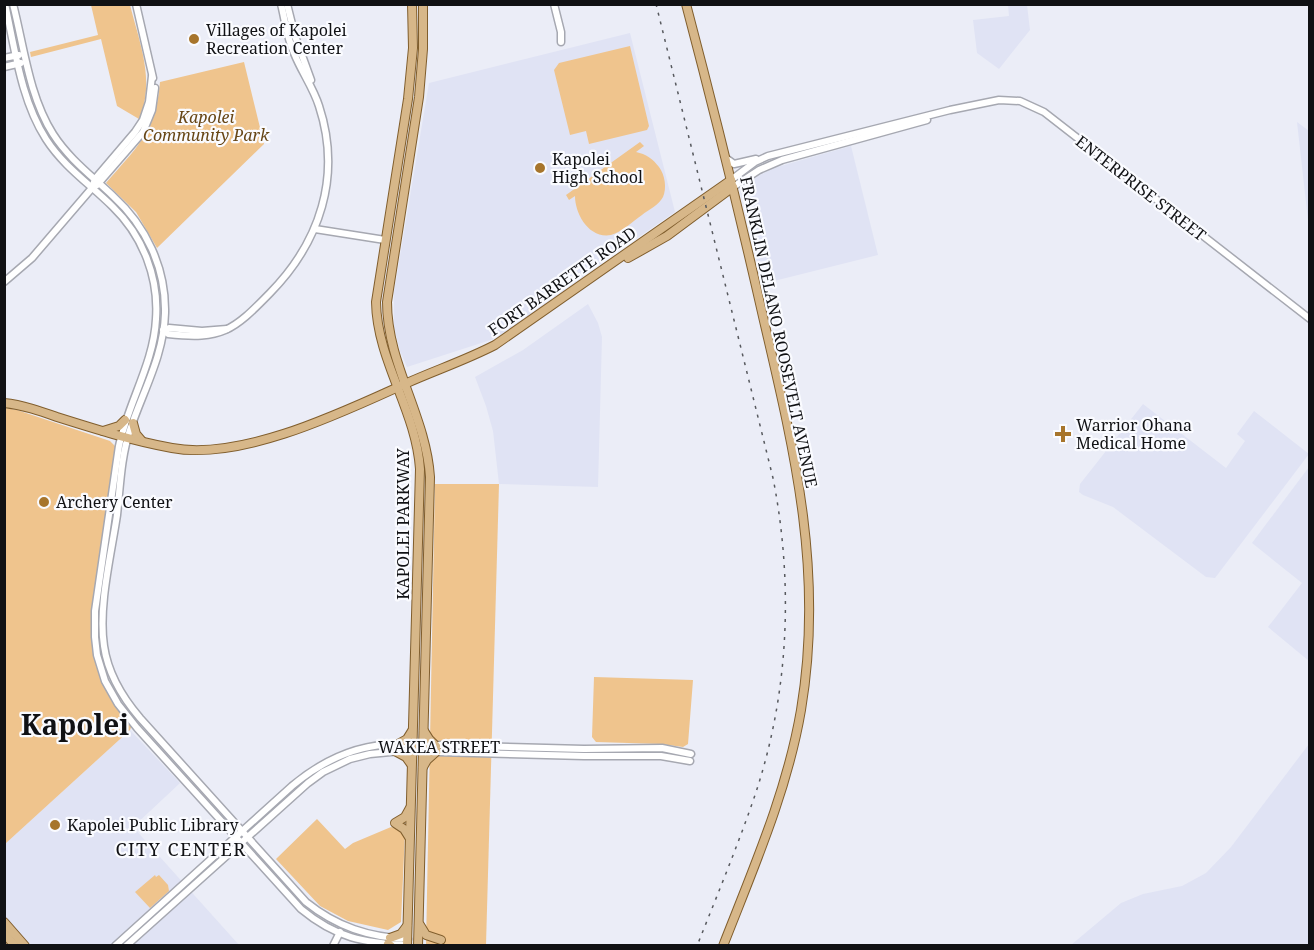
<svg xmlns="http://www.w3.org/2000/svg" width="1314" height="950" font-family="'Noto Serif',serif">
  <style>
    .built { fill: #e0e3f4 }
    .green { fill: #efc48d }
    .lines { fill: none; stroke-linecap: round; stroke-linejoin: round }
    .minor-casing { stroke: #a6a8b1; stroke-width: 9 }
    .major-casing { stroke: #805e2d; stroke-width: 10 }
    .minor { stroke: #fff; stroke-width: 6 }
    .major { stroke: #d7b789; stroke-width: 8 }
    .rail { stroke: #57595e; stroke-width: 1.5; stroke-dasharray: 3 6; stroke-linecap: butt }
    .poi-dot { fill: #a7752c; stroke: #fafbff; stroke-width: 2 }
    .labels { text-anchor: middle; stroke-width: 4.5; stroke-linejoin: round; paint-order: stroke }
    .poi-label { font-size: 16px; fill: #101114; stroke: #fafbff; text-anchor: start }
    .park-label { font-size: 16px; font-style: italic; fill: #674616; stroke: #fafbff }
    .street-label { font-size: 16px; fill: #101114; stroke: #fafbff }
    .neighbourhood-label { font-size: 18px; letter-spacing: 1.5px; fill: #101114; stroke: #fafbff }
    .town-label { font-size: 28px; font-weight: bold; fill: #101114; stroke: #fafbff }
  </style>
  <rect width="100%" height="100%" fill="#ebedf7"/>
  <!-- built -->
  <g class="built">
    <polygon points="1008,5 1027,5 1030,30 999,69 977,53 973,20 1009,16"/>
    <polygon points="630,33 675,212 607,259 503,336 407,367 400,351 394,327 394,292 429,83"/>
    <polygon points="1297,122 1309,131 1309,229"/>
    <polygon points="851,146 878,255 762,284 740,190 758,176 774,168"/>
    <polygon points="588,304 598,323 602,337 598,487 499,484 493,431 486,406 475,377 523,350"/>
    <polygon points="1143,404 1226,468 1245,441 1237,434 1254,411 1309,454 1215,578 1206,577 1113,507 1083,495 1079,492 1080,484"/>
    <polygon points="1309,467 1309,661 1268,627 1302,583 1252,543"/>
    <polygon points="130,730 180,783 133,827 239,945 5,946 5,844"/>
    <polygon points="1309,744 1309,945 1071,945 1121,903 1143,894 1182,886 1206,873 1231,847"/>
  </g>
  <!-- green -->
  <g class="green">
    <path d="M91,5H130C139,41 156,82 139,119L117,106L101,39L31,57L30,52L98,35Z"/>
    <polygon points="630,46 649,126 647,130 589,144 586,131 570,135 554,70 559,63"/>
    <path d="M244,62L264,144L157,248L136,212L106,183C137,147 156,132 160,82Z"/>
    <path d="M640,142L644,146L636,152C646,154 653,159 659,167C665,175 667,188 663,197C659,205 648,210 642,215C633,221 622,232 611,235C589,239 575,214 575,196L569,200L566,195Z"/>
    <polygon points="5,408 17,410 110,441 116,447 94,611 102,673 132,725 130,730 5,844"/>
    <polygon points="435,484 499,484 486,945 426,946"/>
    <polygon points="594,677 693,680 688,744 683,747 661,744 596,742 592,737"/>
    <polygon points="317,819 345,849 353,843 391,827 405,832 401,922 388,930 348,921 320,906 276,859"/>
    <polygon points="155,875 156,877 159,875 168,885 169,891 150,908 135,892"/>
  </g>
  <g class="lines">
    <!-- minor casing -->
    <g class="minor-casing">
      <g id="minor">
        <path d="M5,4C15,49 21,100 46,139C64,167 90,184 113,207C143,236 159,278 156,319C154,363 128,403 119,446L95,611V637L97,655L105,681L118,704L137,728L301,909C336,938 364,943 407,945"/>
        <path d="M13,4C24,47 29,96 53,134C69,159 92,176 113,196C146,226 166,268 165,313C164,355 143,391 130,430C121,456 120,487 117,515C111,555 98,607 104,646C108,674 122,697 140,718L306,902C337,927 369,937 408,939"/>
        <polyline points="136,4 153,78"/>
        <polyline points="287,4 295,36 311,80"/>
        <polyline points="554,4 561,32 561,42"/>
        <polyline points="4,58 19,55"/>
        <polyline points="4,67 21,63"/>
        <polyline points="727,159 734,164 756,159"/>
        <polyline points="731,180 755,162 768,156 950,110 999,100 1020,101 1044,112 1310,319"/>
        <polyline points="97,185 143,132 152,110 155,88"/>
        <polyline points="733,187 759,170 782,160 927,120"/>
        <polyline points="315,229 385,240"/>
        <polyline points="4,282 32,258 92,188 95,179 135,132 143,120 149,102 152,76"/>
        <polyline points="163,330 169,328 202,331 227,329"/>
        <path d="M164,330L168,334C222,340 233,331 270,293C320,242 342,176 319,106C313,87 301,71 294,53C287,38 285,20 281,4"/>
        <path d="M115,946L292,786C323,760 357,744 398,744L584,749L662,748L691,754"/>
        <polyline points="126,946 308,783 323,772 350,759 370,754 401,751 584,756 661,756 690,761"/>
        <polyline points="333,946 340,932"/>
      </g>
    </g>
    <!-- major casing -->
    <g class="major-casing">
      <g id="major">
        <path d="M686,4C714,110 740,215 764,321C795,453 824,574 801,710C787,792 753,869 723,946"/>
        <polyline points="628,258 667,236 733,187"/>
        <path d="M4,403C23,405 40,411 57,417C95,429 133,441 172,448C242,461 343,412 407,383C436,370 466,360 495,345L731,180"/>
        <polyline points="133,423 136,434 142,441"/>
        <polyline points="103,431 119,426 125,420"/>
        <polyline points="424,731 429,739 436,746"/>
        <polyline points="398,744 407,739 412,731"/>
        <polyline points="395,751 406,757 411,764"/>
        <polyline points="423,767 427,760 437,751"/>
        <polyline points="409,837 404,829 395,823 405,817 410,808"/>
        <polyline points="4,922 25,946"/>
        <polyline points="420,925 426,935 441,940"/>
        <polyline points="4,933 15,946"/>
        <polyline points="390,938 401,934 407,926"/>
        <polyline points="388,944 391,946"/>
        <path d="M407,946L420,469C416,410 377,361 376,302L408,99L413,48L412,4"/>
        <path d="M418,946L430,477C426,416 387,364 387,302L419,97L423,49V4"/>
      </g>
    </g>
    <!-- minor -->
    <use href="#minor" class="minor"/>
    <!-- major -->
    <use href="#major" class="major"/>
    <!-- rail -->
    <path class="rail" d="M656,4L773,478C794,585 789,697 753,801C736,850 716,898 697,946"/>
  </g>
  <!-- markers -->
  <g class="poi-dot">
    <circle cx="194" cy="39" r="6"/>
    <circle cx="540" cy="168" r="6"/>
    <path d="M1060 425h6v6h6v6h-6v6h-6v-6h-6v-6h6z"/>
    <circle cx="44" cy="502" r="6"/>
    <circle cx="55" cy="825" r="6"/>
  </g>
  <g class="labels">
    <!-- poi labels -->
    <g class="poi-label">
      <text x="206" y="36">Villages of Kapolei<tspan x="206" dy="18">Recreation Center</tspan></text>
      <text x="552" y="165">Kapolei<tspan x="552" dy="18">High School</tspan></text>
      <text x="1076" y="431">Warrior Ohana<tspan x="1076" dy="18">Medical Home</tspan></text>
      <text x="56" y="508">Archery Center</text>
      <text x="67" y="831">Kapolei Public Library</text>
    </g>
    <!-- park labels -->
    <g class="park-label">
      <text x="206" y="123">Kapolei<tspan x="206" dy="18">Community Park</tspan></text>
    </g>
    <!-- street labels -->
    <g class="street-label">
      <text transform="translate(1141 188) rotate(38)" y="6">ENTERPRISE STREET</text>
      <text transform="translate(562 281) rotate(-35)" y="6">FORT BARRETTE ROAD</text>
      <text transform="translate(779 332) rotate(78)" y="6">FRANKLIN DELANO ROOSEVELT AVENUE</text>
      <text transform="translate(403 524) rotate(-90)" y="6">KAPOLEI PARKWAY</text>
      <text x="439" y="753">WAKEA STREET</text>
    </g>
    <!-- neighbourhood labels -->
    <g class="neighbourhood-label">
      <text x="181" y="856">CITY CENTER</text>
    </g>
    <!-- town labels -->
    <g class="town-label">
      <text x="75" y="735">Kapolei</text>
    </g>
  </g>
  <!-- border -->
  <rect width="1314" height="950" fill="none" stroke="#101114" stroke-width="12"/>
</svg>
